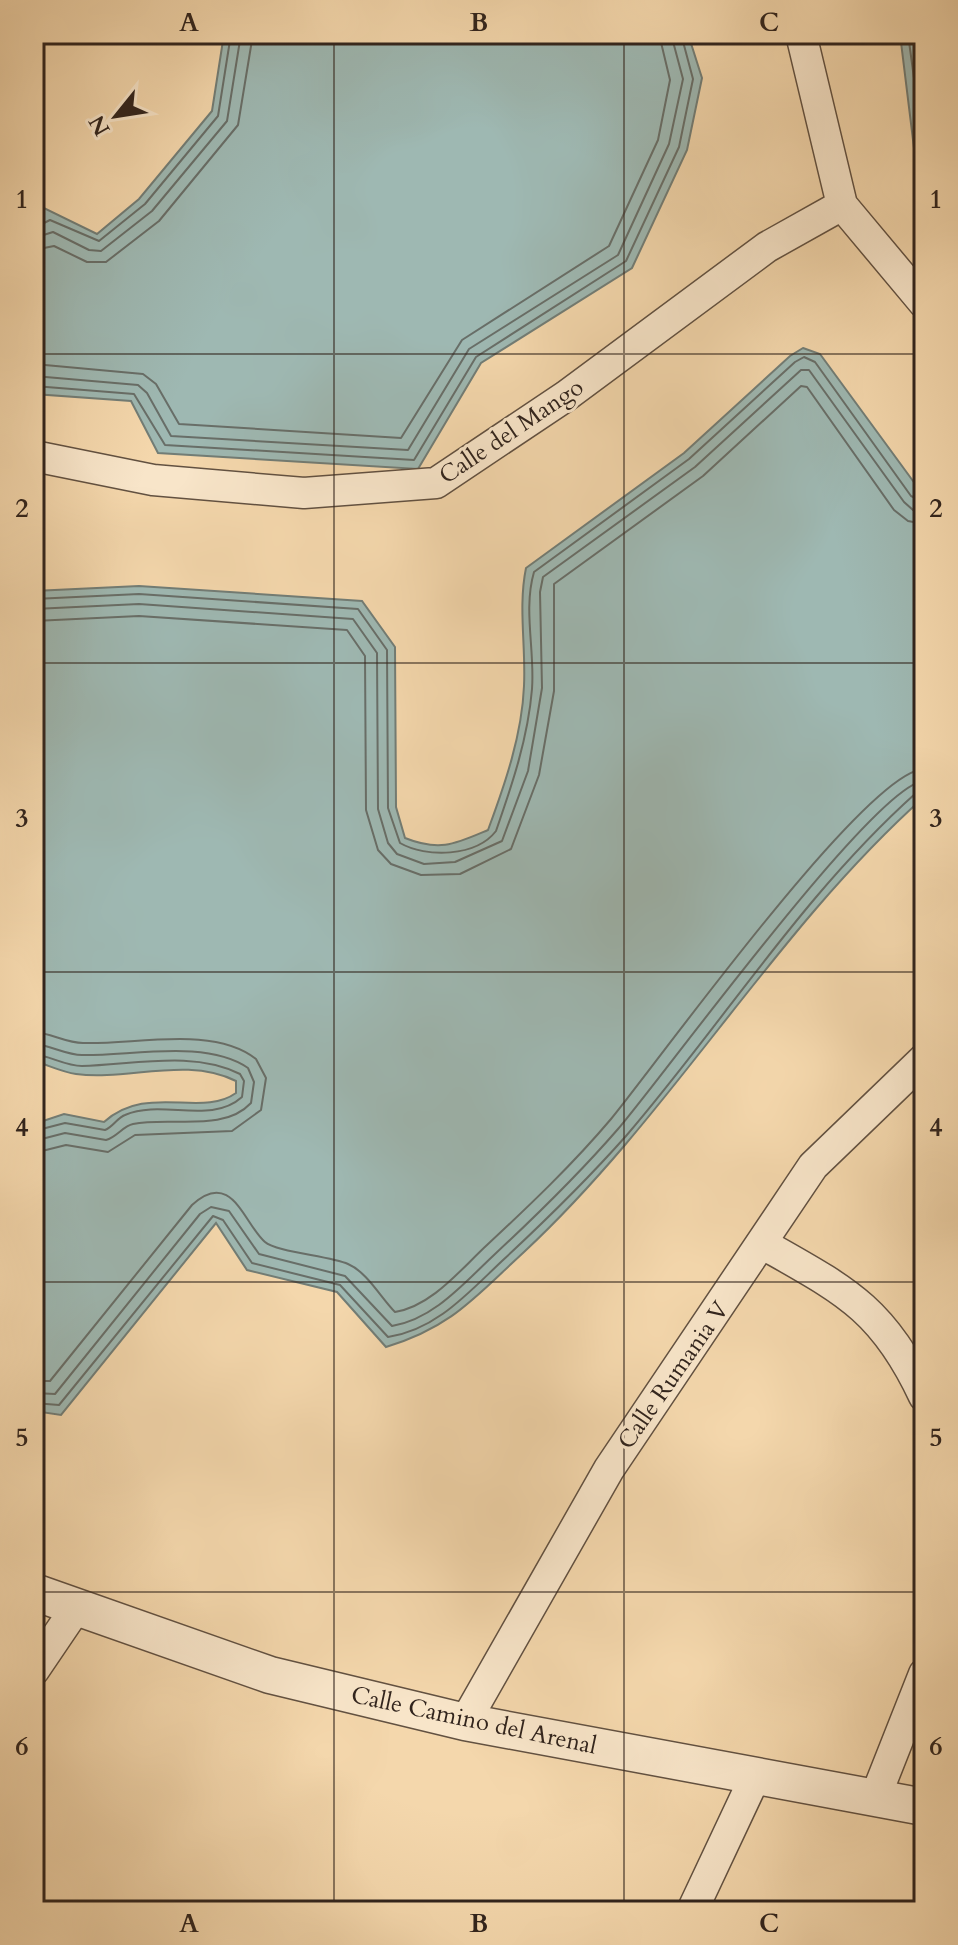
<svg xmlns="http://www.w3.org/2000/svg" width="958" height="1945" font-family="Cardo,serif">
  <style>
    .water { fill: #9eb8b2; stroke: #727d76; stroke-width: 2 }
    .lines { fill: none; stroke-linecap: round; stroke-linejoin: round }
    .shore { stroke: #686e68; stroke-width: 2 }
    .minor-casing { stroke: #625141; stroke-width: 33 }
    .tertiary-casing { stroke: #625141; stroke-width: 39 }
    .minor { stroke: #f8e5c9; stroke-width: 30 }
    .tertiary { stroke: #f8e5c9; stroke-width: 36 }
    .grid { fill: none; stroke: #31241d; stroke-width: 2; stroke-opacity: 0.55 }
    .labels { text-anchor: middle; stroke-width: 6; stroke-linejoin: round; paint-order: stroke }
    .street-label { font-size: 24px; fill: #31241d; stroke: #f8e5c9 }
    .neatline { fill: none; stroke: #31241d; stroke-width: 3 }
    .grid-label { font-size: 26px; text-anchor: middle; font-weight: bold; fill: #31241d }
  </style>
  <rect width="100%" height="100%" fill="#f4d7ac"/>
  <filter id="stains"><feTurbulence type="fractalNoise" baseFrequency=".0025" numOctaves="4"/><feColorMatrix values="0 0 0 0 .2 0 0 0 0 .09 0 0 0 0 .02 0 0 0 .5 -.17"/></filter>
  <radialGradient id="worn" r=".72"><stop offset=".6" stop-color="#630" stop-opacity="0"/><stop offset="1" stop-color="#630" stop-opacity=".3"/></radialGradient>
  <!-- water -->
  <g class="water">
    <polygon points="224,34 688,34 702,78 687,150 632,268 481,363 418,469 158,453 131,401 34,394 34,226 44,208 97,234 139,199 212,111"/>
    <polygon points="900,34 924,34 924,161 915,156"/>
    <path d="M803,348L820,354L924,496V797C773,932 673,1113 524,1252C475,1297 452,1327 386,1347L337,1292L247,1270L216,1223L61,1415L34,1411V1124L64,1114L104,1122C147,1083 201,1118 236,1093V1081C186,1056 128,1081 76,1074C62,1072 48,1065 34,1061V591L139,586L362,601L395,647L396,807L405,838C440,852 455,844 488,830C505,784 522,735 524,686C526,646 518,607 526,568L684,453L790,356Z"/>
  </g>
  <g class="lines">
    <!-- shore -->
    <g class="shore">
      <polyline points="908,34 924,152"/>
      <polyline points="34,228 50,220 99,241 145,204 218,116 231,34"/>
      <polyline points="34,238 53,232 89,250 101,251 152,211 227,121 241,34"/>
      <polyline points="34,250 54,246 87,262 106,262 159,221 238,125 253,34"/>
      <polyline points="34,364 143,374 156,384 179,424 401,438 462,340 609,246 658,140 670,80 659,34"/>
      <polyline points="34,376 138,385 147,393 171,436 408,450 469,349 618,255 669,144 683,79 671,34"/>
      <polyline points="34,386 134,394 165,445 414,460 476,357 626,261 679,147 693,79 681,34"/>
      <path d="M34,599L139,594L358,609L387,650L388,808L400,843C426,858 476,857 496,831C512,785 528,738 532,689C535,650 523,610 534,572L689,459L795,362L804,357L815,362L911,496L924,502"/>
      <polyline points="34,609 139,604 353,619 377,653 378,809 388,843 397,854 424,864 455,862 502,841 528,771 542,688 540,592 543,577 695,467 801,370 809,370 904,502 913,510 924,512"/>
      <polyline points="34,621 139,616 347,630 365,656 366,810 378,850 391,864 421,875 460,874 511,849 539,775 554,691 554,584 703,476 801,386 807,387 894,510 908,521 924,524"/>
      <path d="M34,1032C51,1033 66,1043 83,1043C134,1045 213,1025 256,1059L266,1078L261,1110L232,1131L135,1135L108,1152L66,1145L34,1153"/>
      <path d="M34,1044C50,1045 66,1055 82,1055C131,1056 206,1039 248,1068L254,1082L251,1103C223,1133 171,1116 133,1124C123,1126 117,1137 106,1140L65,1133L34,1141"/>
      <path d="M34,1054C50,1056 66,1066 82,1066C133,1065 193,1050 240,1074L244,1081L242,1097C211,1125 162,1099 125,1115C117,1118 113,1127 105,1130L65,1123L34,1131"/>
      <path d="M34,1381H50L192,1205C232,1168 244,1224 265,1242C276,1252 330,1256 348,1264C367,1272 381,1298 395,1312C432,1306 461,1269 487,1245C530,1205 573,1164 611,1119C658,1062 866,771 924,769"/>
      <path d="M34,1393L55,1394L200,1214L211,1207L229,1211L259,1254L345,1276L392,1326C434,1319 464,1283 494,1255C537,1215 579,1174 618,1129C663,1077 875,784 924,781"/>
      <path d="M34,1403L59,1405L213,1216L223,1220L252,1263L340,1285L388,1337C436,1330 468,1293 502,1261C545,1221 587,1180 626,1136C724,1022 803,894 916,793L924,791"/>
    </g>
    <!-- minor casing -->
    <g class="minor-casing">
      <g id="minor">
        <polyline points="801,34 842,205 924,303"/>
        <polyline points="34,456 153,480 304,493 436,483 566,396 767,247 842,205"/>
        <path d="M763,1244C844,1290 883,1308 924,1396"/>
        <polyline points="34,1670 76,1608"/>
        <polyline points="465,1722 609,1469 813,1166 924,1059"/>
        <polyline points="875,1798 924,1674"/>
        <polyline points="692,1911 755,1777"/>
      </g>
    </g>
    <!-- tertiary casing -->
    <g class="tertiary-casing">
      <polyline id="tertiary" points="34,1592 270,1675 465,1722 924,1807"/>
    </g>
    <!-- minor -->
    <use href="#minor" class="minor"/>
    <!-- tertiary -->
    <use href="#tertiary" class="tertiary"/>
  </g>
  <!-- grid -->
  <path class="grid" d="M334,34V1911M624,34V1911M34,354H924M34,663H924M34,972H924M34,1282H924M34,1592H924"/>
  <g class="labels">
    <!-- street labels -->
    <g class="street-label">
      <text transform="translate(511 431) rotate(-34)" y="8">Calle del Mango</text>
      <text transform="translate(673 1375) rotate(-55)" y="8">Calle Rumania V</text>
      <text transform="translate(474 1720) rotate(12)" y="8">Calle Camino del Arenal</text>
    </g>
  </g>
  <!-- margin -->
  <rect width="958" height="1945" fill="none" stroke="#f4d7ac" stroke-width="88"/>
  <!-- north arrow -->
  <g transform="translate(116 116) rotate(240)" stroke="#f8e5c9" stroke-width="6" paint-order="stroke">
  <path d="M0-6L14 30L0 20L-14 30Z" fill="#31241d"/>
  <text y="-12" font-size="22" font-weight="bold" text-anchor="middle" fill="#31241d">N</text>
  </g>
  <rect x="44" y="44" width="870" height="1857" class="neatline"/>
  <g class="grid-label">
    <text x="189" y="31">A</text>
    <text x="479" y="31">B</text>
    <text x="769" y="31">C</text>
    <text x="22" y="208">1</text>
    <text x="936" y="208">1</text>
    <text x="22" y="517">2</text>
    <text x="936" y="517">2</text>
    <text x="22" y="827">3</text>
    <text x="936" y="827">3</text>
    <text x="22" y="1136">4</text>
    <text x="936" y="1136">4</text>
    <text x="22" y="1446">5</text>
    <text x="936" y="1446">5</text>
    <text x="22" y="1755">6</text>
    <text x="936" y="1755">6</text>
    <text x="189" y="1932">A</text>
    <text x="479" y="1932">B</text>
    <text x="769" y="1932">C</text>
  </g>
  <rect width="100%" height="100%" filter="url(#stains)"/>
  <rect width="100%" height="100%" fill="url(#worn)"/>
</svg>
